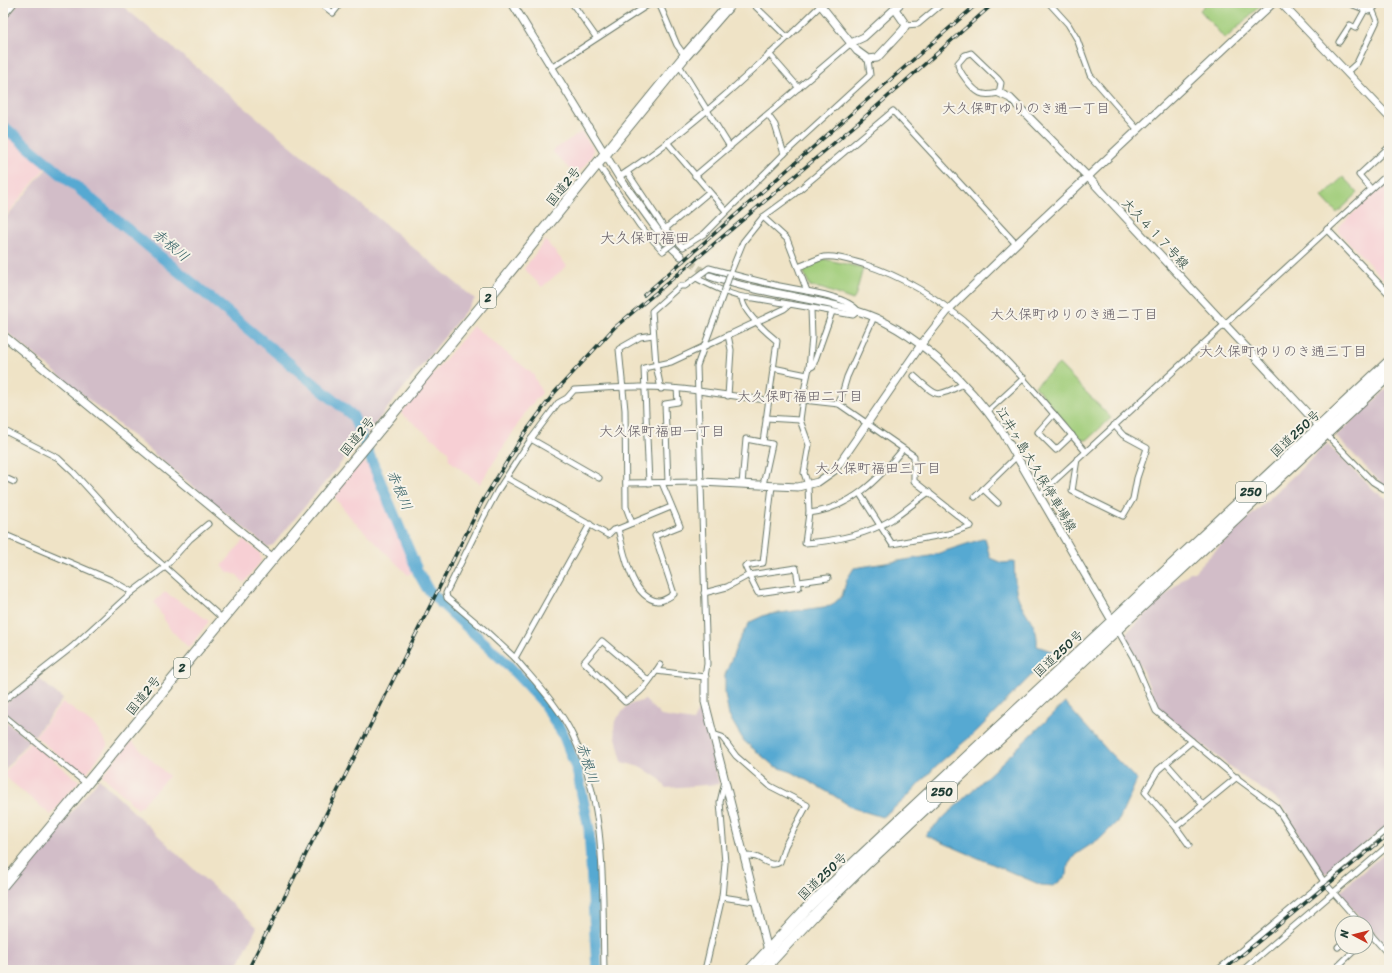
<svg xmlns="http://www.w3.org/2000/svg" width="1392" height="973" font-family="Sriracha,'Klee One',sans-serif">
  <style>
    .built { fill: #f7cfd4 }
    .industrial { fill: #d2bdc8 }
    .green { fill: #a1cd7a; stroke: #608557 }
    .water { fill: #57a9d2; stroke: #3b7383 }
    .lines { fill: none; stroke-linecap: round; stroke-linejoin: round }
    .river { stroke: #57a9d2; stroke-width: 11 }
    .secondary-tunnel { stroke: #c5c2a9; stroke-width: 7; stroke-dasharray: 7 3.5; stroke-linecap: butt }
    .street-casing { stroke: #687767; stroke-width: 7 }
    .secondary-casing { stroke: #687767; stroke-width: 9 }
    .highway-casing { stroke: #687767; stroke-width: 12 }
    .street { stroke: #fff; stroke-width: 5 }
    .secondary { stroke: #fff; stroke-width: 7 }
    .highway { stroke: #fff; stroke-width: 10 }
    .rail-casing { stroke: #1f3d34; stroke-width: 3.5 }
    .rail { stroke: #f7f3e8; stroke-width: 2; stroke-dasharray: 6; stroke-linecap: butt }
    .street-bridge-casing { stroke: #687767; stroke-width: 7; stroke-linecap: butt }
    .street-bridge { stroke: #fff; stroke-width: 5 }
    .labels { text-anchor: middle; stroke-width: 4; stroke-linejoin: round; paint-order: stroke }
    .shield { fill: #f7f3e8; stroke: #60746a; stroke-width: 1 }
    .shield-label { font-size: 12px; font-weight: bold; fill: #1f3d34 }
    .street-label { font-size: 13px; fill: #1f3d34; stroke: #f7f3e8 }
    .neighbourhood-label { font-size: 14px; fill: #645d65; stroke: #f7f3e8 }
    .water-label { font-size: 14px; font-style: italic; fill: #305d63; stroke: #f7f3e8 }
    .quarter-label { font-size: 15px; fill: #645d65; stroke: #f7f3e8 }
  </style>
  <rect width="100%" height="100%" fill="#f7f3e8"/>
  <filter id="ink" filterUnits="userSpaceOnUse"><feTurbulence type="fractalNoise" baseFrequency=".025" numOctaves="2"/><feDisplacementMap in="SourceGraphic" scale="8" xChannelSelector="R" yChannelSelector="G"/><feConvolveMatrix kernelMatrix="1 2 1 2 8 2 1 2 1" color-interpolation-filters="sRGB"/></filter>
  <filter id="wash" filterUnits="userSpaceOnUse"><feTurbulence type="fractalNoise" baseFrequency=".012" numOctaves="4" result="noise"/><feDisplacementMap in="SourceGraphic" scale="16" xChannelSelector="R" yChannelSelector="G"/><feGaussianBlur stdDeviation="0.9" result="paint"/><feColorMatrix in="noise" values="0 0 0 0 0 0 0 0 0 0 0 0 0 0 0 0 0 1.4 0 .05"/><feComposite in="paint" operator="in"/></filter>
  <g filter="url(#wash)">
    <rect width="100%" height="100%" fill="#efe3c6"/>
    <!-- built -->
    <g class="built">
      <polygon points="3,129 47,166 3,219"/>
      <polygon points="581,132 593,148 592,156 576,176 552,151"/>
      <polygon points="1389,180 1389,285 1338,231 1338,227"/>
      <polygon points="545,240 567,266 542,287 524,269"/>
      <polygon points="473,326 533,374 542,393 529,407 480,484 449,460 448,451 401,413"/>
      <polygon points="362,460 371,468 414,572 408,575 350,517 333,495"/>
      <polygon points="244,540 260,553 261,561 244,583 237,575 228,572 222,566"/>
      <polygon points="165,592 209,621 189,648 170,629 154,602"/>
      <polygon points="63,702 95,726 108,745 85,775 82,775 35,736"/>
      <polygon points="30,741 79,781 51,815 3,775"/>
      <polygon points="131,741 169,776 138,809 102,775"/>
    </g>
    <!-- industrial -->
    <g class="industrial">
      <polygon points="19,3 119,3 475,299 365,436 355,416 3,121 3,23"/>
      <polygon points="48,167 339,407 352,421 359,441 273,545 267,547 3,329 3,221"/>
      <polygon points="1389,387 1389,488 1382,484 1336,436"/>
      <polygon points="1327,444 1375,491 1389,500 1389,824 1329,873 1323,873 1307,851 1285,809 1275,798 1243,777 1170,719 1157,705 1140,665 1124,635 1190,572 1194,572 1237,529"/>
      <polygon points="37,677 63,699 34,736 3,711 3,706"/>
      <polygon points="645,700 661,716 693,721 698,711 702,709 719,784 666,788 661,780 643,768 622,762 614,729 615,721 628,705"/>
      <polygon points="3,719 29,740 3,772"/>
      <polygon points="99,779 186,862 257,927 235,970 3,970 3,895"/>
      <polygon points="1389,849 1389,948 1338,893"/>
    </g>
    <!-- green -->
    <g class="green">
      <polygon points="1207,3 1263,3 1225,39 1200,10"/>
      <polygon points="1343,177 1358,193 1337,213 1322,197"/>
      <polygon points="824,259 863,268 855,297 853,300 823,289 810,286 803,270 805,267"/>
      <polygon points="1059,364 1111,418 1087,440 1078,439 1035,386"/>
    </g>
    <!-- water -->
    <g class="water">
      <path d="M985,538L990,558L1002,563L1014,562C1015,572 1014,587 1018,597C1025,616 1039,624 1037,646L1054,652L978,730L936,766L903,801L882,817L853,808L833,795L792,772L774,766L744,741L729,716L725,694V675L740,638L750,622L765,615L831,606L842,596L847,579L854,568L930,556Z"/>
      <polygon points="1065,703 1108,751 1137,780 1119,820 1102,837 1075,855 1068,865 1067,875 1054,886 1041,885 925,835"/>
    </g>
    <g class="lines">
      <!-- river -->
      <polyline class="river" points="3,126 353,416 418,572 427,588 441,603 506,663 542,701 563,734 577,770 589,829 597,970"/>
    </g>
  </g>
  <g filter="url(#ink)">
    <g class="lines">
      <!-- secondary-tunnel -->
      <polyline class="secondary-tunnel" points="681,256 710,276"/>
      <!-- street casing -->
      <g class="street-casing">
        <g id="street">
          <polyline points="320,3 333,13 341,3"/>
          <polyline points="572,3 596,37"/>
          <polyline points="659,3 677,45 685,56"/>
          <polyline points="752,3 787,37"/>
          <polyline points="1049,3 1068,24 1077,39 1090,75 1138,130"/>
          <polyline points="1348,3 1369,11 1375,7 1377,3"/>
          <polyline points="906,25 918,24 943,3"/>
          <polyline points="1339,42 1350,25 1355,28 1365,10"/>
          <path d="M971,53L998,79L1001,83L999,93C993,94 986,96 980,93C973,90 957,70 958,63L965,55Z"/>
          <polyline points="769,54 799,88"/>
          <polyline points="679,65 730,147"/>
          <polyline points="551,68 651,3"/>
          <polyline points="1347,72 1357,63 1377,21 1372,9"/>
          <polyline points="768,115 775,125 784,154"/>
          <polyline points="667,142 726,211"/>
          <polyline points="598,164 640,226 663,251"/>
          <polyline points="627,172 665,229 683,247 704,234 784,154 870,75 868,59"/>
          <polyline points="695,176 851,43"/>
          <path d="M619,177C691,130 761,64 822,4"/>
          <polyline points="1371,189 1359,175 1389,147"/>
          <polyline points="763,217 787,239 807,291"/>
          <polyline points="665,229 709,192"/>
          <polyline points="1327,229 1389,294"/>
          <path d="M798,267C807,264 816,259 824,257C836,255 852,261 863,264C959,293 1023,378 1085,451"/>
          <polyline points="730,274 743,242 763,217 793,195 893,111 1016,244"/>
          <path d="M742,298C742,311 767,333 777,341L763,442"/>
          <path d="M811,309L812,337L809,368L804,391L800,420L809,445L804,473L808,485L809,513L805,543C834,541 866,535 891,520C904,512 916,501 929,492"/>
          <polyline points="773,368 807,375"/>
          <polyline points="809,368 813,366 832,312"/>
          <path d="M914,376C939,398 933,398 964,384"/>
          <path d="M661,389L656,365L652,311L680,286H685L709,268C731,274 753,280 775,285C795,290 846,294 858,311L853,315L754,298C733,298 715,287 696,278"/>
          <polyline points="728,396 731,350 728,335"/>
          <polyline points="803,400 839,404 914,456 914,481 971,526 948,534 892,544 860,494"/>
          <polyline points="839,404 847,377 874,317"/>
          <polyline points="988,411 1024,378"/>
          <polyline points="1054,414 1038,432 1056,450 1072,435"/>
          <polyline points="766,418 800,420"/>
          <polyline points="3,430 58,458 74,473 135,540 223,619"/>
          <polyline points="1326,434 1373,482 1389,492"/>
          <polyline points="531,439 599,478"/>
          <polyline points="1077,459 1072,491 1123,516 1133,499 1137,478 1147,448 1123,435 1114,425"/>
          <polyline points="3,477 14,482"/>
          <polyline points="507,478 608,535 613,530 618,529"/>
          <polyline points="668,482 665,404 678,402 677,389"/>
          <polyline points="626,483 701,482"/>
          <polyline points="649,483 644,368 671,362 784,309 789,305"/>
          <path d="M662,483L680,526L655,536L674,594C669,597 663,602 657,601C630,596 624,550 618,529L671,507"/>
          <polyline points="742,484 746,439 772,444 763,485"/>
          <polyline points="983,489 998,503"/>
          <polyline points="1039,495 1389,173"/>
          <polyline points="975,497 1016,457"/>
          <path d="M809,513C851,508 878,480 903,449"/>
          <polyline points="632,523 626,507 625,410 619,349 640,337 653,335"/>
          <path d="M590,524L515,658L486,631L447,598L446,593L483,518L498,490L531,439L558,403L567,398L574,390C615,387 657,385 698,391C721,394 744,398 768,400"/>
          <polyline points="3,534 111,580 132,592"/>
          <polyline points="799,582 828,578"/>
          <path d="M704,593L727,587L749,575L796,568L799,587L758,593C753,584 749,575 745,566L763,563L772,486"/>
          <polyline points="1117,629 1133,657 1156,711 1234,776 1276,807 1324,882 1360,923"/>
          <path d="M515,658C536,683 559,706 573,736C608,808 602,892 604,970"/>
          <polyline points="656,671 705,677 707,664 697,366 724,292"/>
          <path d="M649,681L602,641L584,662L625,702C641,694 650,681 660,665"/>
          <polyline points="3,701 72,647 132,592 164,568 190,539 208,524"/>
          <polyline points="3,715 87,784"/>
          <path d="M713,734L722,737L736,756L770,786L807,805L785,846L780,862C771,868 765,860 756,857C753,856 748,856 744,856"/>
          <polyline points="1192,741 1158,770 1145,792 1176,827 1237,777"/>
          <polyline points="1166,763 1203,805"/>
          <polyline points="1176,827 1189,845"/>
          <polyline points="722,897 725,863 720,802 725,781"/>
          <polyline points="1366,929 1389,955"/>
          <polyline points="1366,939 1371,934"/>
          <polyline points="1338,947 1342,943"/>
          <polyline points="705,970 722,897 755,902"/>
          <polyline points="1218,970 1389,827"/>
          <polyline points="1243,970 1389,845"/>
          <polyline points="1334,970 1358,947"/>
        </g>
      </g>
      <!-- secondary casing -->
      <g class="secondary-casing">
        <g id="secondary">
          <polyline points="512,3 619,177 666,242 681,256"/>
          <polyline points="819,3 857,51 868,59 877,58 903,30 906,25 895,9"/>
          <polyline points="1281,3 1389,117"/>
          <polyline points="3,15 13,3"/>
          <polyline points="851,43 864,37 901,3"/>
          <polyline points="999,93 1010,98 1088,177 1322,429"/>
          <path d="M710,276C758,293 809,297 857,311C915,328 970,385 1003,433L1114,624"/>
          <polyline points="3,335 273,558"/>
          <polyline points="701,482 798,487 818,482 835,470 923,342 950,308 1016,244 1273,3"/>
          <polyline points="705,677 705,702 773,970"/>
        </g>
      </g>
      <!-- highway casing -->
      <g class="highway-casing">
        <g id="highway">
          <polyline points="3,885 494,291 685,56 731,3"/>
          <polyline points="750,970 806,909 861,856 1389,362"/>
          <polyline points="763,970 814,915 867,863 1389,375"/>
        </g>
      </g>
      <!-- street -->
      <use href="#street" class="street"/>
      <!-- secondary -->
      <use href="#secondary" class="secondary"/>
      <!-- highway -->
      <use href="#highway" class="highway"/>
      <!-- rail casing -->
      <g class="rail-casing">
        <g id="rail">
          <polyline points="644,295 978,3"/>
          <polyline points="248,970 482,502 524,434 555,392 614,328 859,122 994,3"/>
          <polyline points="1224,970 1389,834"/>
        </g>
      </g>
      <!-- rail -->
      <use href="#rail" class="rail"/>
      <!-- street-bridge casing -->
      <g class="street-bridge-casing">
        <g id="street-bridge">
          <polyline points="663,251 677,240"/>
          <polyline points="724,292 730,274"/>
        </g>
      </g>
      <!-- street-bridge -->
      <use href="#street-bridge" class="street-bridge"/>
    </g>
  </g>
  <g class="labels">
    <!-- shield labels -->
    <g class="shield">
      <rect x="480" y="288" width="16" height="20" rx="3"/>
      <rect x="1236" y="482" width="30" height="20" rx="3"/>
      <rect x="174" y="658" width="16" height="20" rx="3"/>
      <rect x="927" y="782" width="30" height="20" rx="3"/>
    </g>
    <g class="shield-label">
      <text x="488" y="302">2</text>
      <text x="1251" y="496">250</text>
      <text x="182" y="672">2</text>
      <text x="942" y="796">250</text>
    </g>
    <!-- street labels -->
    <g class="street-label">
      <text transform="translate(563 186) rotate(-51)" y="5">国道2号</text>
      <text transform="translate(1156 233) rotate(47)" y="5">大久４１７号線</text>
      <text transform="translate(1295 433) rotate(-43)" y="5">国道250号</text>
      <text transform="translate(357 436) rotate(-51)" y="5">国道2号</text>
      <text transform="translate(1037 469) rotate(59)" y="5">江井ヶ島大久保停車場線</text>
      <text transform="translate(1058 653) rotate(-43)" y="5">国道250号</text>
      <text transform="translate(143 695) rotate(-51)" y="5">国道2号</text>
      <text transform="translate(822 876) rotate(-44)" y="5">国道250号</text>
    </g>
    <!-- neighbourhood labels -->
    <g class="neighbourhood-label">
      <text x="1026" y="113">大久保町ゆりのき通一丁目</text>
      <text x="1074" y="319">大久保町ゆりのき通二丁目</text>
      <text x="1283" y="356">大久保町ゆりのき通三丁目</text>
      <text x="800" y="401">大久保町福田二丁目</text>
      <text x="662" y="436">大久保町福田一丁目</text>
      <text x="878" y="473">大久保町福田三丁目</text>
    </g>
    <!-- water labels -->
    <g class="water-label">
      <text transform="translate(171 245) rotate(40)" y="5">赤根川</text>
      <text transform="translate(400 490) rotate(67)" y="5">赤根川</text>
      <text transform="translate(588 763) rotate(73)" y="5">赤根川</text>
    </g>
    <!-- quarter labels -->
    <g class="quarter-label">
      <text x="645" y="243">大久保町福田</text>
    </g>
  </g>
  <!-- margin -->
  <rect width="1392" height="973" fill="none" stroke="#f7f3e8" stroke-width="16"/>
  <!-- north arrow -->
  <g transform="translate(1354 935) rotate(277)"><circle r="19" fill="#f7f3e8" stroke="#a1aaa0"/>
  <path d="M0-3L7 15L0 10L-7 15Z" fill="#c8321e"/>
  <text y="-6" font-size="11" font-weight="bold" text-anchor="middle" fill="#1f3d34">N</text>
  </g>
</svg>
